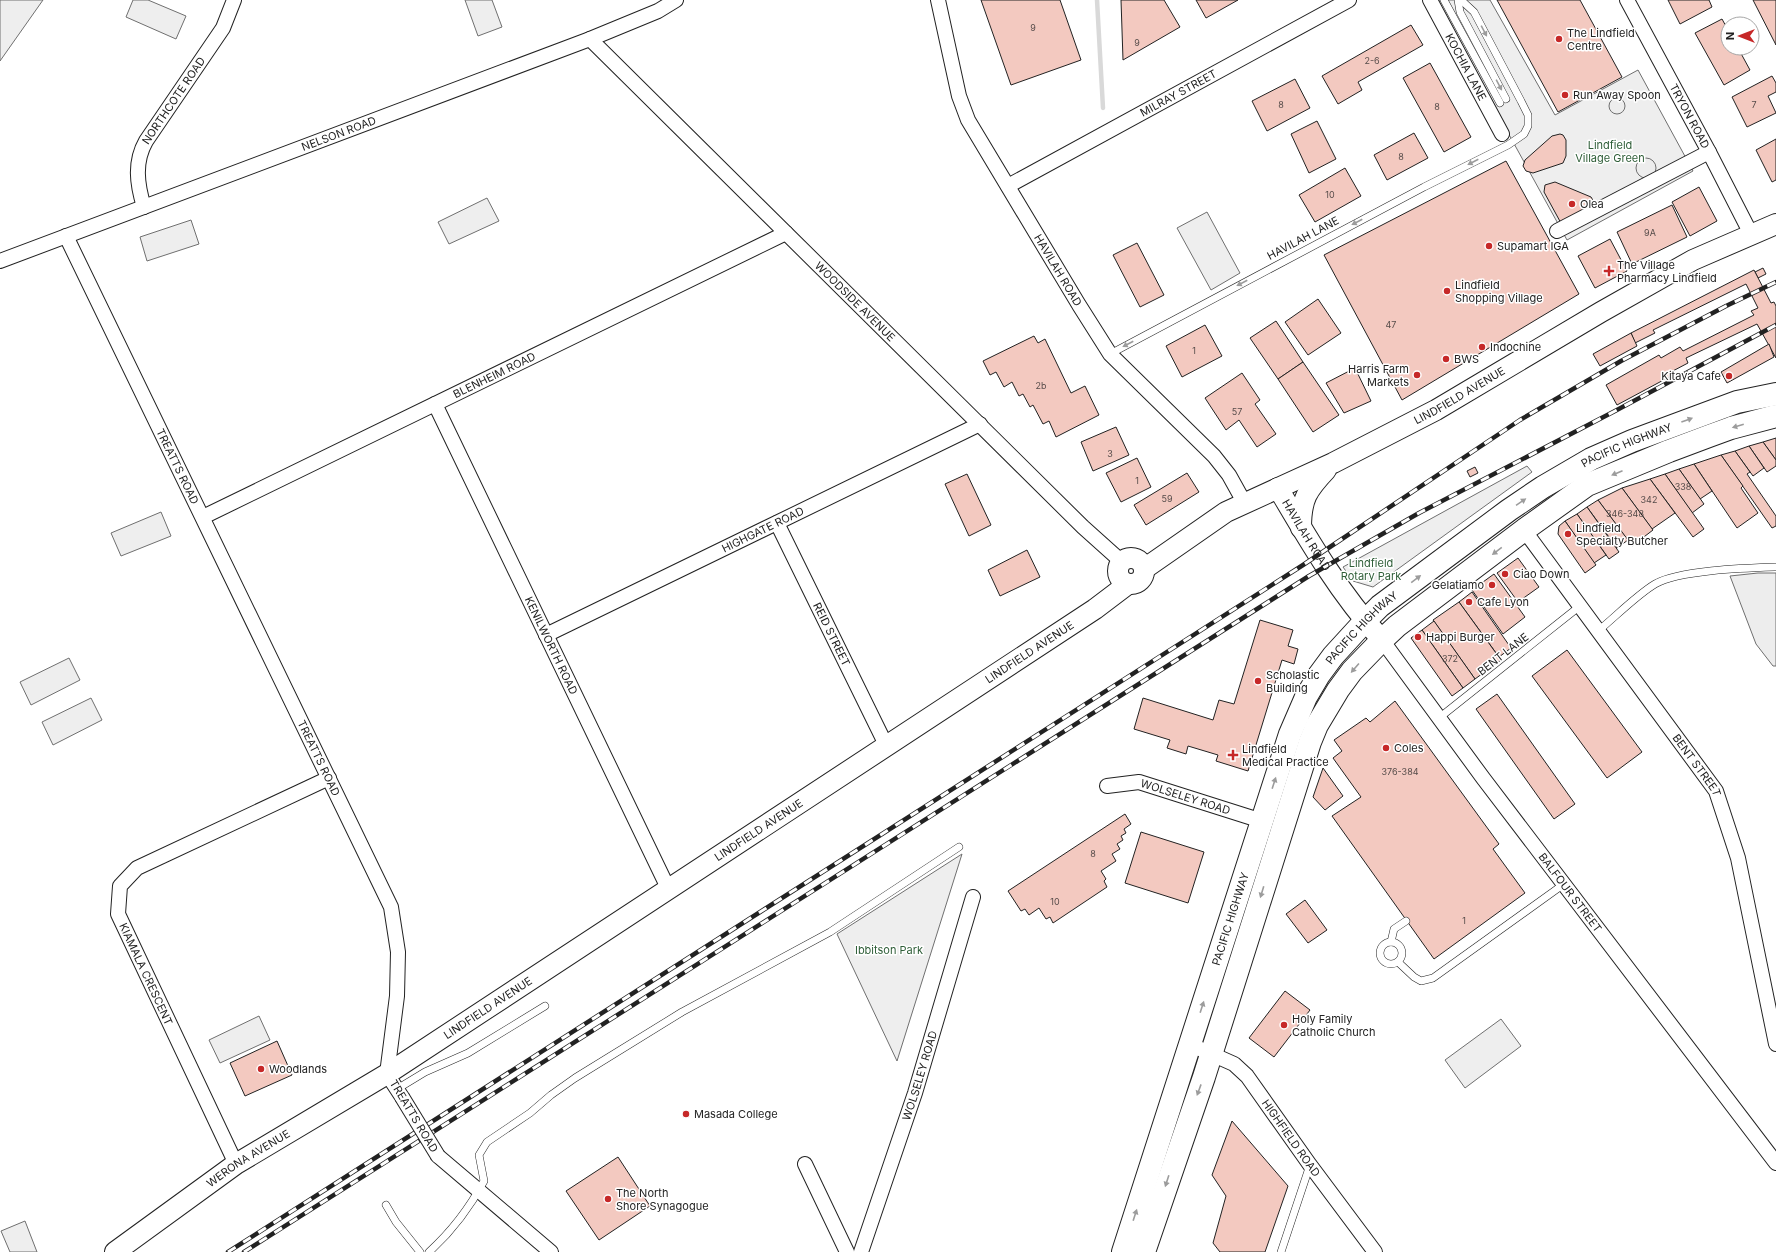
<svg xmlns="http://www.w3.org/2000/svg" width="1776" height="1252" font-family="Inter,sans-serif">
  <style>
    .green { fill: #eee; stroke: #6f6f6f }
    .parking { fill: #ededed; stroke: #6f6f6f }
    .lines { fill: none; stroke-linecap: round; stroke-linejoin: round }
    .stream { stroke: #d9d9d9; stroke-width: 4.5 }
    .building { fill: #f3c9c0; stroke: #222 }
    .lane-casing { stroke: #222; stroke-width: 8 }
    .street-casing { stroke: #222; stroke-width: 16 }
    .secondary-casing { stroke: #222; stroke-width: 22 }
    .highway-casing { stroke: #222; stroke-width: 24 }
    .lane { stroke: #fff; stroke-width: 7 }
    .street { stroke: #fff; stroke-width: 14 }
    .secondary { stroke: #fff; stroke-width: 20 }
    .highway { stroke: #fff; stroke-width: 22 }
    .rail-casing { stroke: #222; stroke-width: 4.5 }
    .rail { stroke: #fff; stroke-width: 3; stroke-dasharray: 9; stroke-linecap: butt }
    .street-bridge-casing { stroke: #222; stroke-width: 16; stroke-linecap: butt }
    .street-bridge { stroke: #fff; stroke-width: 14 }
    .oneway { fill: #9c9c9c }
    .poi-dot { fill: #c62828; stroke: #fff; stroke-width: 1.5 }
    .labels { text-anchor: middle; stroke-width: 3; stroke-linejoin: round; paint-order: stroke }
    .number-label { font-size: 9px; fill: #564c4a }
    .poi-label { font-size: 11px; fill: #222; stroke: #fff; text-anchor: start }
    .street-label { font-size: 11px; fill: #222; stroke: #fff }
    .park-label { font-size: 11px; fill: #2f5e38; stroke: #fff }
  </style>
  <rect width="100%" height="100%" fill="#fff"/>
  <!-- green -->
  <g class="green">
    <polygon points="0,0 43,0 0,61"/>
    <polygon points="133,0 148,0 186,16 176,39 126,17"/>
    <polygon points="465,0 492,0 502,27 478,36"/>
    <polygon points="1435,0 1490,0 1555,115 1638,70 1693,171 1567,240"/>
    <polygon points="487,198 499,221 449,244 438,222"/>
    <polygon points="1207,212 1240,273 1211,290 1177,228"/>
    <polygon points="191,220 199,244 147,261 140,237"/>
    <polygon points="1527,466 1532,472 1373,587 1353,581 1343,567"/>
    <polygon points="161,512 171,536 121,556 111,533"/>
    <polygon points="69,658 80,680 31,705 20,682"/>
    <polygon points="91,698 102,720 53,745 42,722"/>
    <polygon points="962,854 897,1061 837,934"/>
    <polygon points="259,1016 270,1040 220,1063 209,1040"/>
    <polygon points="1501,1019 1521,1046 1465,1088 1445,1060"/>
    <polygon points="25,1221 37,1252 10,1252 1,1231"/>
  </g>
  <!-- parking -->
  <g class="parking">
    <circle cx="1617" cy="106" r="8"/>
    <circle cx="1646" cy="168" r="10"/>
    <polygon points="1758,573 1776,573 1776,666 1773,666 1756,644 1730,576"/>
  </g>
  <g class="lines">
    <!-- stream -->
    <polyline class="stream" points="1097,0 1103,108"/>
  </g>
  <!-- building -->
  <g class="building">
    <polygon points="981,0 1060,0 1081,60 1011,85"/>
    <polygon points="1121,0 1164,0 1180,27 1123,60"/>
    <polygon points="1196,0 1238,0 1206,18"/>
    <polygon points="1497,0 1580,0 1622,77 1558,112"/>
    <polygon points="1668,0 1709,0 1712,7 1680,24"/>
    <polygon points="1753,0 1776,0 1776,45"/>
    <polygon points="1722,19 1728,30 1728,48 1738,48 1750,70 1724,85 1695,33"/>
    <polygon points="1411,25 1423,45 1358,82 1362,90 1338,104 1322,76"/>
    <polygon points="1430,63 1471,137 1444,152 1403,78"/>
    <polygon points="1772,76 1776,83 1776,92 1768,96 1776,113 1747,127 1732,97"/>
    <polygon points="1295,79 1310,108 1267,131 1252,101"/>
    <polygon points="1317,121 1336,159 1309,173 1291,134"/>
    <polygon points="1414,133 1428,158 1387,180 1374,155"/>
    <polygon points="1560,134 1563,135 1566,140 1566,156 1563,163 1533,173 1526,171 1523,166 1525,160 1552,136"/>
    <polygon points="1776,139 1776,180 1772,182 1756,150"/>
    <polygon points="1506,161 1579,294 1402,400 1324,255"/>
    <polygon points="1345,168 1361,196 1315,222 1299,195"/>
    <polygon points="1555,182 1591,197 1594,202 1594,206 1562,225 1544,192 1545,185"/>
    <polygon points="1699,187 1717,221 1690,236 1672,202"/>
    <polygon points="1672,205 1687,237 1632,264 1617,232"/>
    <polygon points="1610,239 1627,271 1595,288 1578,256"/>
    <polygon points="1137,243 1164,295 1140,307 1113,255"/>
    <polygon points="1763,268 1766,274 1758,278 1755,272"/>
    <polygon points="1754,270 1771,303 1774,302 1776,306 1776,358 1757,324 1686,358 1688,363 1669,373 1671,376 1617,405 1606,385 1659,355 1661,358 1680,347 1683,351 1754,315 1751,311 1758,308 1746,284 1653,330 1655,333 1635,343 1631,333"/>
    <polygon points="1318,299 1341,333 1308,355 1285,322"/>
    <polygon points="1276,321 1303,362 1278,379 1250,338"/>
    <polygon points="1205,325 1222,356 1182,377 1166,346"/>
    <polygon points="1631,333 1637,346 1600,366 1593,354"/>
    <polygon points="1034,336 1038,343 1045,339 1071,393 1085,386 1099,415 1056,437 1049,421 1043,424 1033,405 1030,407 1023,394 1019,396 1012,382 1004,387 996,372 990,375 983,361"/>
    <polygon points="1769,344 1774,357 1727,383 1721,372"/>
    <polygon points="1303,362 1339,415 1313,432 1278,379"/>
    <polygon points="1355,368 1371,401 1344,413 1326,383"/>
    <polygon points="1242,373 1260,400 1255,404 1276,434 1257,447 1239,420 1226,430 1205,398"/>
    <polygon points="1116,427 1129,455 1093,471 1081,442"/>
    <polygon points="1776,438 1776,460 1763,442"/>
    <polygon points="1763,442 1776,460 1776,466 1767,472 1749,446"/>
    <polygon points="1749,446 1764,468 1753,476 1735,451"/>
    <polygon points="1735,451 1750,472 1747,474 1776,516 1776,526 1772,528 1721,455"/>
    <polygon points="1721,455 1743,486 1741,488 1758,513 1737,528 1694,464"/>
    <polygon points="1137,458 1151,487 1121,502 1106,473"/>
    <polygon points="1694,464 1712,491 1700,499 1679,469"/>
    <polygon points="1475,467 1478,473 1470,477 1467,471"/>
    <polygon points="1679,469 1704,504 1692,513 1665,474"/>
    <polygon points="1187,473 1199,492 1146,525 1134,505"/>
    <polygon points="967,474 991,525 969,536 945,484"/>
    <polygon points="1665,474 1704,529 1693,537 1650,479"/>
    <polygon points="1650,479 1675,513 1652,529 1622,488"/>
    <polygon points="1622,488 1653,530 1632,546 1598,500"/>
    <polygon points="1598,500 1628,540 1617,548 1587,507"/>
    <polygon points="1587,507 1619,552 1609,559 1577,514"/>
    <polygon points="1577,514 1606,555 1594,563 1565,521"/>
    <polygon points="1565,521 1596,565 1585,573 1558,534 1559,526"/>
    <polygon points="1027,550 1040,577 1000,596 988,570"/>
    <polygon points="1518,558 1539,587 1518,602 1497,573"/>
    <polygon points="1494,574 1525,617 1503,634 1472,590"/>
    <polygon points="1472,592 1511,648 1499,657 1459,602"/>
    <polygon points="1459,602 1501,660 1475,679 1433,620"/>
    <polygon points="1260,620 1293,630 1288,646 1298,649 1294,664 1282,660 1248,771 1216,761 1218,755 1188,746 1186,754 1167,748 1170,740 1134,729 1143,698 1213,720 1219,700 1234,704"/>
    <polygon points="1434,621 1475,679 1463,688 1422,630"/>
    <polygon points="1422,630 1463,688 1452,696 1411,638"/>
    <polygon points="1567,650 1642,752 1607,778 1532,676"/>
    <polygon points="1497,694 1575,804 1554,819 1476,709"/>
    <polygon points="1395,701 1499,844 1493,849 1525,893 1434,959 1332,816 1361,797 1333,758 1342,751 1334,740 1366,718 1370,722"/>
    <polygon points="1323,768 1343,796 1325,810 1313,797"/>
    <polygon points="1125,814 1131,824 1124,829 1126,833 1121,836 1123,840 1117,844 1120,849 1112,854 1116,861 1101,871 1106,879 1104,881 1107,887 1053,923 1050,917 1046,919 1039,908 1029,915 1025,909 1021,911 1008,891"/>
    <polygon points="1141,832 1204,852 1188,903 1125,883"/>
    <polygon points="1305,900 1327,930 1308,943 1286,914"/>
    <polygon points="1285,991 1310,1010 1274,1057 1249,1038"/>
    <polygon points="277,1041 292,1075 245,1096 230,1063"/>
    <polygon points="1232,1121 1288,1186 1265,1252 1220,1252 1213,1243 1226,1196 1212,1175"/>
    <polygon points="618,1157 650,1206 599,1240 566,1191"/>
  </g>
  <g class="lines">
    <!-- lane casing -->
    <g class="lane-casing">
      <g id="lane">
        <polyline points="1444,0 1500,103"/>
        <polyline points="1458,0 1460,12 1506,99"/>
        <polyline points="1110,354 1424,187 1508,145 1524,134 1528,126 1528,115 1521,101 1474,12 1461,0"/>
        <path d="M1598,631C1615,617 1638,594 1655,584C1679,570 1746,568 1776,567"/>
        <polyline points="1439,718 1580,606"/>
        <circle cx="1391" cy="953" r="11"/>
        <polyline points="1391,942 1394,929 1406,921"/>
        <polyline points="1398,962 1414,977 1421,981 1433,978 1564,884"/>
        <polyline points="397,1089 425,1072 468,1053 545,1006"/>
        <polyline points="386,1205 396,1222 420,1252"/>
        <path d="M429,1252C451,1232 470,1207 484,1181L479,1155L487,1142L530,1113L551,1095L575,1078L682,1012L830,932L959,847"/>
        <polyline points="1281,1252 1310,1165"/>
      </g>
    </g>
    <!-- street casing -->
    <g class="street-casing">
      <g id="street">
        <path id="s1" d="M938,0L959,96L968,120L1079,305L1110,354L1214,456L1229,475L1244,502"/>
        <path id="s2" d="M1430,0L1502,134"/>
        <path id="s3" d="M1627,0L1709,152L1751,234"/>
        <path id="s4" d="M590,39L1083,527L1122,562"/>
        <path id="s5" d="M1008,186L1349,0"/>
        <path id="s6" d="M144,207C137,184 134,162 146,141L223,28L234,0"/>
        <polyline points="1557,231 1709,152"/>
        <path id="s7" d="M66,236L391,907L398,952L397,996L387,1074L402,1097"/>
        <path id="s8" d="M0,261L590,39L658,11L676,0"/>
        <path id="s9" d="M435,404L668,888"/>
        <path id="s10" d="M203,517L786,233"/>
        <path id="s11" d="M777,523L886,745"/>
        <path id="s12" d="M1524,530L1716,791L1738,858L1776,1044"/>
        <path id="s13" d="M546,635L980,424"/>
        <path id="s14" d="M1382,640L1483,778L1776,1163"/>
        <path id="s15" d="M1107,786L1139,782L1262,821"/>
        <path id="s16" d="M1189,1044L1234,1064L1247,1076L1310,1165L1375,1252"/>
        <polyline points="438,1156 551,1252"/>
        <polyline points="236,1164 118,914 120,886 137,868 329,778"/>
        <polyline points="805,1164 847,1252"/>
        <path id="s17" d="M861,1252L915,1093L973,897"/>
      </g>
    </g>
    <!-- secondary casing -->
    <g class="secondary-casing">
      <g id="secondary">
        <path id="s18" d="M1278,488C1309,541 1340,594 1382,640"/>
        <path d="M1301,528C1301,499 1307,490 1326,470"/>
        <circle cx="1131" cy="571" r="13"/>
        <path id="s19" d="M1144,569L1226,512L1333,463L1436,410L1601,312L1693,260L1776,224"/>
        <path id="s20" d="M115,1252L236,1164L387,1074L1095,609L1128,584"/>
      </g>
    </g>
    <!-- highway casing -->
    <g class="highway-casing">
      <g id="highway">
        <path id="s21" d="M1123,1252L1290,734L1306,697L1319,675L1333,656L1365,621L1380,606L1509,510L1543,487L1591,459L1632,441L1737,402L1776,394"/>
        <polyline points="1144,1252 1204,1077 1310,742 1317,725 1338,690 1352,671 1382,640 1397,626 1524,530 1587,485 1669,451 1709,436 1731,428 1776,416"/>
      </g>
    </g>
    <!-- lane -->
    <use href="#lane" class="lane"/>
    <!-- street -->
    <use href="#street" class="street"/>
    <!-- secondary -->
    <use href="#secondary" class="secondary"/>
    <!-- highway -->
    <use href="#highway" class="highway"/>
    <!-- rail casing -->
    <g class="rail-casing">
      <g id="rail">
        <polyline points="228,1252 1303,565 1520,420 1621,361 1726,306 1776,282"/>
        <polyline points="244,1252 1309,576 1419,513 1615,411 1776,325"/>
      </g>
    </g>
    <!-- rail -->
    <use href="#rail" class="rail"/>
    <!-- street-bridge casing -->
    <g class="street-bridge-casing">
      <polyline id="street-bridge" points="402,1097 438,1156"/>
    </g>
    <!-- street-bridge -->
    <use href="#street-bridge" class="street-bridge"/>
  </g>
  <!-- one-way arrows -->
  <defs><path id="oneway-solid" d="M-6-.8H1V-3.2L6.5 0L1 3.2V.8H-6Z"/></defs>
  <g class="oneway">
    <use href="#oneway-solid" transform="translate(1484 31) rotate(62)"/>
    <use href="#oneway-solid" transform="translate(1499 85) rotate(62)"/>
    <use href="#oneway-solid" transform="translate(1473 162) rotate(153)"/>
    <use href="#oneway-solid" transform="translate(1357 222) rotate(152)"/>
    <use href="#oneway-solid" transform="translate(1242 283) rotate(152)"/>
    <use href="#oneway-solid" transform="translate(1128 344) rotate(152)"/>
    <use href="#oneway-solid" transform="translate(1687 420) rotate(-20)"/>
    <use href="#oneway-solid" transform="translate(1738 426) rotate(164)"/>
    <use href="#oneway-solid" transform="translate(1617 473) rotate(157)"/>
    <use href="#oneway-solid" transform="translate(1521 502) rotate(-34)"/>
    <use href="#oneway-solid" transform="translate(1497 551) rotate(143)"/>
    <use href="#oneway-solid" transform="translate(1416 579) rotate(-37)"/>
    <use href="#oneway-solid" transform="translate(1355 668) rotate(131)"/>
    <use href="#oneway-solid" transform="translate(1274 783) rotate(-72)"/>
    <use href="#oneway-solid" transform="translate(1262 892) rotate(107)"/>
    <use href="#oneway-solid" transform="translate(1202 1007) rotate(-72)"/>
    <use href="#oneway-solid" transform="translate(1199 1090) rotate(110)"/>
    <use href="#oneway-solid" transform="translate(1167 1181) rotate(108)"/>
    <use href="#oneway-solid" transform="translate(1135 1215) rotate(-72)"/>
  </g>
  <!-- markers -->
  <g class="poi-dot">
    <circle cx="1559" cy="39" r="4"/>
    <circle cx="1565" cy="95" r="4"/>
    <circle cx="1572" cy="204" r="4"/>
    <circle cx="1489" cy="246" r="4"/>
    <path d="M1607 265h4v4h4v4h-4v4h-4v-4h-4v-4h4z"/>
    <circle cx="1447" cy="291" r="4"/>
    <circle cx="1482" cy="347" r="4"/>
    <circle cx="1446" cy="359" r="4"/>
    <circle cx="1417" cy="375" r="4"/>
    <circle cx="1729" cy="376" r="4"/>
    <circle cx="1568" cy="534" r="4"/>
    <circle cx="1505" cy="574" r="4"/>
    <circle cx="1492" cy="585" r="4"/>
    <circle cx="1469" cy="602" r="4"/>
    <circle cx="1418" cy="637" r="4"/>
    <circle cx="1258" cy="681" r="4"/>
    <circle cx="1386" cy="748" r="4"/>
    <path d="M1231 749h4v4h4v4h-4v4h-4v-4h-4v-4h4z"/>
    <circle cx="1284" cy="1025" r="4"/>
    <circle cx="261" cy="1069" r="4"/>
    <circle cx="686" cy="1114" r="4"/>
    <circle cx="608" cy="1199" r="4"/>
  </g>
  <g class="labels">
    <!-- number labels -->
    <g class="number-label">
      <text x="1033" y="31">9</text>
      <text x="1137" y="46">9</text>
      <text x="1372" y="64">2-6</text>
      <text x="1281" y="108">8</text>
      <text x="1754" y="108">7</text>
      <text x="1437" y="110">8</text>
      <text x="1401" y="160">8</text>
      <text x="1330" y="198">10</text>
      <text x="1650" y="236">9A</text>
      <text x="1391" y="328">47</text>
      <text x="1194" y="354">1</text>
      <text x="1041" y="389">2b</text>
      <text x="1237" y="415">57</text>
      <text x="1110" y="457">3</text>
      <text x="1137" y="484">1</text>
      <text x="1683" y="490">338</text>
      <text x="1167" y="502">59</text>
      <text x="1649" y="503">342</text>
      <text x="1625" y="517">346-348</text>
      <text x="1450" y="662">372</text>
      <text x="1400" y="775">376-384</text>
      <text x="1093" y="857">8</text>
      <text x="1055" y="905">10</text>
      <text x="1464" y="924">1</text>
    </g>
    <!-- poi labels -->
    <g class="poi-label">
      <text x="1567" y="37">The Lindfield<tspan x="1567" dy="13">Centre</tspan></text>
      <text x="1573" y="99">Run Away Spoon</text>
      <text x="1580" y="208">Olea</text>
      <text x="1497" y="250">Supamart IGA</text>
      <text x="1617" y="269">The Village<tspan x="1617" dy="13">Pharmacy Lindfield</tspan></text>
      <text x="1455" y="289">Lindfield<tspan x="1455" dy="13">Shopping Village</tspan></text>
      <text x="1490" y="351">Indochine</text>
      <text x="1454" y="363">BWS</text>
      <text x="1409" y="373" text-anchor="end">Harris Farm<tspan x="1409" dy="13">Markets</tspan></text>
      <text x="1721" y="380" text-anchor="end">Kitaya Cafe</text>
      <text x="1576" y="532">Lindfield<tspan x="1576" dy="13">Specialty Butcher</tspan></text>
      <text x="1513" y="578">Ciao Down</text>
      <text x="1484" y="589" text-anchor="end">Gelatiamo</text>
      <text x="1477" y="606">Cafe Lyon</text>
      <text x="1426" y="641">Happi Burger</text>
      <text x="1266" y="679">Scholastic<tspan x="1266" dy="13">Building</tspan></text>
      <text x="1394" y="752">Coles</text>
      <text x="1242" y="753">Lindfield<tspan x="1242" dy="13">Medical Practice</tspan></text>
      <text x="1292" y="1023">Holy Family<tspan x="1292" dy="13">Catholic Church</tspan></text>
      <text x="269" y="1073">Woodlands</text>
      <text x="694" y="1118">Masada College</text>
      <text x="616" y="1197">The North<tspan x="616" dy="13">Shore Synagogue</tspan></text>
    </g>
    <!-- street labels -->
    <g class="street-label">
      <text dy="4" stroke="none"><textPath href="#s2" startOffset="76">KOCHIA LANE</textPath></text>
      <text dy="4" stroke="none"><textPath href="#s5" startOffset="194">MILRAY STREET</textPath></text>
      <text dy="4" stroke="none"><textPath href="#s6" startOffset="117">NORTHCOTE ROAD</textPath></text>
      <text dy="4" stroke="none"><textPath href="#s3" startOffset="132">TRYON ROAD</textPath></text>
      <text dy="4" stroke="none"><textPath href="#s8" startOffset="362">NELSON ROAD</textPath></text>
      <text transform="translate(1303 238) rotate(-28)" y="4">HAVILAH LANE</text>
      <text dy="4" stroke="none"><textPath href="#s1" startOffset="299">HAVILAH ROAD</textPath></text>
      <text dy="4" stroke="none"><textPath href="#s4" startOffset="373">WOODSIDE AVENUE</textPath></text>
      <text dy="4" stroke="none"><textPath href="#s10" startOffset="324">BLENHEIM ROAD</textPath></text>
      <text dy="4" stroke="none"><textPath href="#s19" startOffset="361">LINDFIELD AVENUE</textPath></text>
      <text dy="4" stroke="none"><textPath href="#s21" startOffset="998">PACIFIC HIGHWAY</textPath></text>
      <text dy="4" stroke="none"><textPath href="#s7" startOffset="256">TREATTS ROAD</textPath></text>
      <text dy="4" stroke="none"><textPath href="#s13" startOffset="241">HIGHGATE ROAD</textPath></text>
      <text dy="4" stroke="none"><textPath href="#s18" startOffset="55">HAVILAH ROAD</textPath></text>
      <text dy="4" stroke="none"><textPath href="#s21" startOffset="674">PACIFIC HIGHWAY</textPath></text>
      <text dy="4" stroke="none"><textPath href="#s11" startOffset="124">REID STREET</textPath></text>
      <text dy="4" stroke="none"><textPath href="#s9" startOffset="268">KENILWORTH ROAD</textPath></text>
      <text dy="4" stroke="none"><textPath href="#s20" startOffset="1094">LINDFIELD AVENUE</textPath></text>
      <text transform="translate(1503 654) rotate(-38)" y="4">BENT LANE</text>
      <text dy="4" stroke="none"><textPath href="#s7" startOffset="580">TREATTS ROAD</textPath></text>
      <text dy="4" stroke="none"><textPath href="#s12" startOffset="292">BENT STREET</textPath></text>
      <text dy="4" stroke="none"><textPath href="#s15" startOffset="81">WOLSELEY ROAD</textPath></text>
      <text dy="4" stroke="none"><textPath href="#s20" startOffset="770">LINDFIELD AVENUE</textPath></text>
      <text dy="4" stroke="none"><textPath href="#s14" startOffset="315">BALFOUR STREET</textPath></text>
      <text dy="4" stroke="none"><textPath href="#s21" startOffset="350">PACIFIC HIGHWAY</textPath></text>
      <text transform="translate(146 974) rotate(65)" y="4">KIAMALA CRESCENT</text>
      <text dy="4" stroke="none"><textPath href="#s20" startOffset="446">LINDFIELD AVENUE</textPath></text>
      <text dy="4" stroke="none"><textPath href="#s17" startOffset="186">WOLSELEY ROAD</textPath></text>
      <text transform="translate(414 1116) rotate(59)" y="4">TREATTS ROAD</text>
      <text dy="4" stroke="none"><textPath href="#s16" startOffset="143">HIGHFIELD ROAD</textPath></text>
      <text dy="4" stroke="none"><textPath href="#s20" startOffset="163">WERONA AVENUE</textPath></text>
    </g>
    <!-- park labels -->
    <g class="park-label">
      <text x="1610" y="149">Lindfield<tspan x="1610" dy="13">Village Green</tspan></text>
      <text x="1371" y="567">Lindfield<tspan x="1371" dy="13">Rotary Park</tspan></text>
      <text x="889" y="954">Ibbitson Park</text>
    </g>
  </g>
  <!-- north arrow -->
  <g transform="translate(1740 36) rotate(270)"><circle r="19" fill="#ffffff" stroke="#a7a7a7"/>
  <path d="M0-3L7 15L0 10L-7 15Z" fill="#c62828"/>
  <text y="-6" font-size="11" font-weight="bold" text-anchor="middle" fill="#222222">N</text>
  </g>
</svg>
